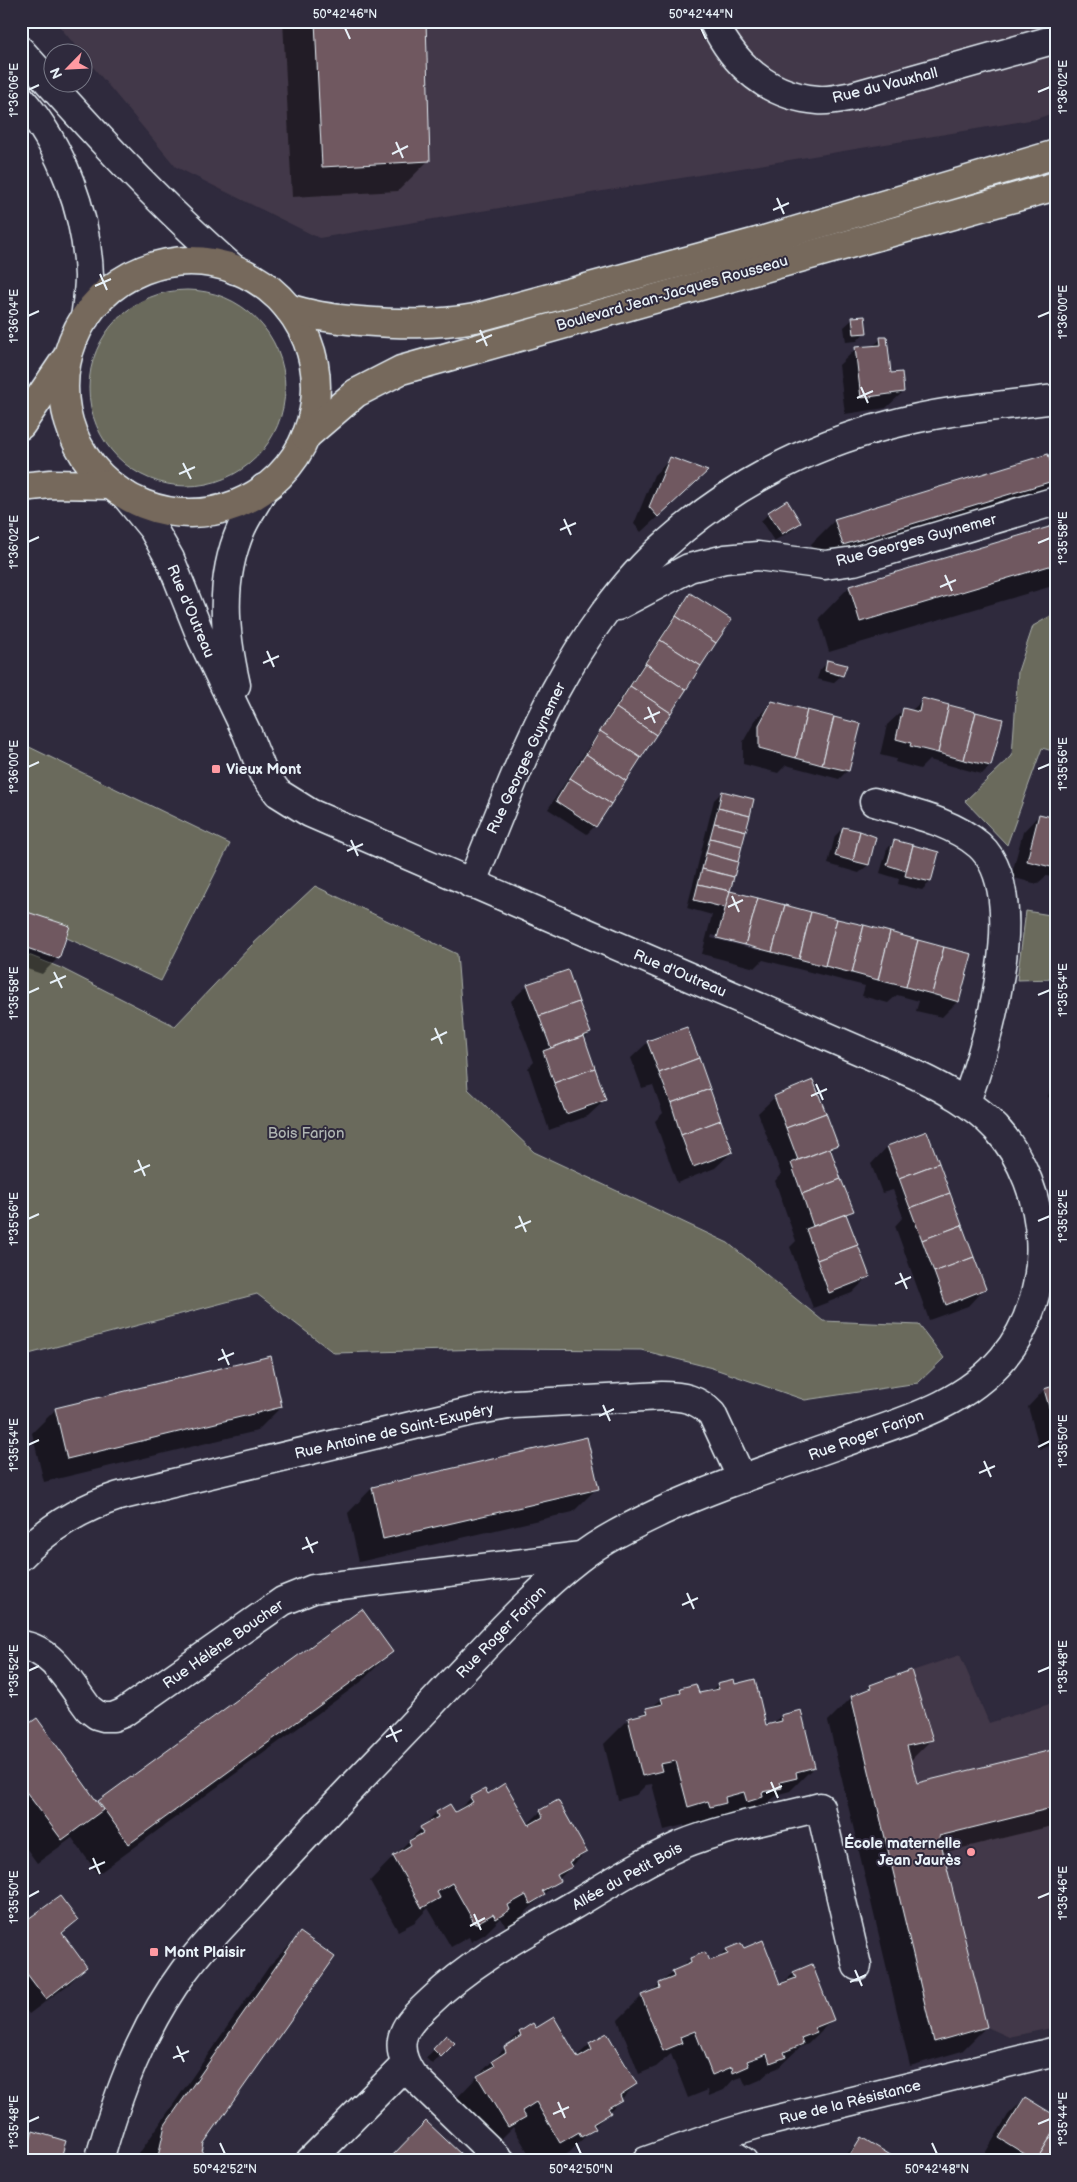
<svg xmlns="http://www.w3.org/2000/svg" width="1077" height="2182" font-family="'Balsamiq Sans',sans-serif">
  <style>
    .built { fill: #423848 }
    .green { fill: #6a6b5c; stroke: #a9aeaa }
    .shadow { fill: #0007; fill-rule: evenodd }
    .building { fill: #705960; stroke: #e8f1f8 }
    .lines { fill: none; stroke-linecap: round; stroke-linejoin: round }
    .minor-casing { stroke: #e8f1f8; stroke-width: 31 }
    .major-casing { stroke: #e8f1f8; stroke-width: 31 }
    .minor { stroke: #2f2a3d; stroke-width: 28 }
    .major { stroke: #76695c; stroke-width: 28 }
    .ticks { fill: none; stroke: #e8f1f8; stroke-width: 2 }
    .poi-dot { fill: #ff9aa2; stroke: #2f2a3d; stroke-width: 2 }
    .labels { text-anchor: middle; stroke-width: 4; stroke-linejoin: round; paint-order: stroke }
    .street-label { font-size: 15px; fill: #e8f1f8; stroke: #2f2a3d }
    .poi-label { font-size: 15px; font-weight: bold; fill: #e8f1f8; stroke: #2f2a3d; text-anchor: start }
    .park-label { font-size: 15px; fill: #afb5b2; stroke: #2f2a3d }
    .neatline { fill: none; stroke: #e8f1f8; stroke-width: 2 }
    .ticks-label { font-size: 12px; text-anchor: middle; fill: #e8f1f8 }
  </style>
  <rect width="100%" height="100%" fill="#2f2a3d"/>
  <filter id="ink" filterUnits="userSpaceOnUse"><feTurbulence type="fractalNoise" baseFrequency=".02" numOctaves="2"/><feDisplacementMap in="SourceGraphic" scale="10" xChannelSelector="R" yChannelSelector="G"/><feConvolveMatrix kernelMatrix="1 2 1 2 8 2 1 2 1" color-interpolation-filters="sRGB"/></filter>
  <g filter="url(#ink)">
    <!-- built -->
    <g class="built">
      <polygon points="55,21 1056,21 1056,112 1036,119 319,238 176,167"/>
      <polygon points="960,1655 989,1723 1056,1702 1056,1932 1048,1933 1056,1977 1056,2027 1009,2037 987,2027 934,2042 888,1856 851,1696 871,1688 870,1685"/>
    </g>
    <!-- green -->
    <g class="green">
      <circle cx="187" cy="388" r="98"/>
      <polygon points="1056,613 1056,752 1042,748 1007,845 965,801 1012,756 1018,671 1033,626"/>
      <polygon points="21,743 230,844 161,981 21,917"/>
      <polygon points="315,886 457,954 468,1089 534,1152 728,1243 823,1321 919,1325 944,1358 918,1383 805,1400 712,1368 641,1350 488,1349 334,1353 257,1294 21,1356 21,952 61,968 175,1026 252,945"/>
      <polygon points="1026,911 1056,916 1056,979 1017,980"/>
    </g>
    <!-- shadow -->
    <g class="shadow">
      <polygon points="283,21 425,21 428,161 398,191 292,197"/>
      <polygon points="853,319 865,332 857,341 846,342 844,327"/>
      <polygon points="881,339 890,374 903,392 886,408 845,414 839,365 856,349 872,347"/>
      <polygon points="671,459 690,487 641,532 634,524 654,475"/>
      <polygon points="1054,480 1030,504 819,568 811,544 835,520"/>
      <polygon points="769,513 799,523 791,531 774,541 761,521"/>
      <polygon points="1056,526 1056,585 829,652 819,618 849,587"/>
      <polygon points="691,595 730,620 595,826 587,834 548,809 683,603"/>
      <polygon points="828,662 842,675 833,683 817,679 820,670"/>
      <polygon points="923,700 1002,720 990,766 982,774 929,760 920,769 895,762 896,759 880,755 887,725 904,709 911,711"/>
      <polygon points="772,702 859,725 847,771 839,779 786,765 778,773 743,764 743,742 756,719"/>
      <path d="M722,792L729,892L958,1001L942,1017L916,1011L919,1001L897,995L888,1003L862,996L865,986L763,960L755,968L702,954L712,915L687,908L714,800ZM712,935L762,948V951L711,938Z"/>
      <polygon points="1039,815 1056,819 1056,878 1046,876 1037,884 1011,877 1023,832"/>
      <polygon points="843,828 868,865 859,873 828,864 835,836"/>
      <polygon points="895,841 938,853 930,882 922,890 898,884 899,879 880,873 887,849"/>
      <polygon points="21,911 58,958 42,974 21,967"/>
      <polygon points="528,985 590,1033 584,1039 605,1100 588,1116 549,1130 528,1068 534,1062 511,1001"/>
      <polygon points="648,1042 732,1152 715,1168 677,1183 655,1121 663,1113 653,1085 642,1088 631,1058"/>
      <polygon points="1056,1067 1056,1099 1048,1097"/>
      <polygon points="775,1097 836,1145 830,1151 852,1211 846,1217 868,1277 852,1293 813,1308 790,1247 796,1241 775,1181 781,1174 758,1113"/>
      <polygon points="887,1147 984,1289 968,1306 929,1320 895,1226 903,1217 893,1190 882,1193 871,1164"/>
      <polygon points="1056,1387 1056,1443 1040,1449 1028,1407 1044,1390"/>
      <polygon points="281,1407 257,1431 44,1482 32,1433 56,1409"/>
      <polygon points="586,1439 597,1488 573,1512 359,1562 348,1513 372,1488"/>
      <polygon points="362,1611 391,1652 361,1682 98,1874 72,1838 37,1863 21,1841 21,1731 97,1803"/>
      <polygon points="718,1684 734,1686 765,1727 772,1725 781,1716 814,1767 790,1791 779,1794 756,1811 723,1825 720,1816 708,1819 700,1826 686,1830 684,1825 664,1830 652,1784 646,1785 636,1795 618,1800 604,1744 628,1720 639,1717 662,1699 673,1697 680,1689 698,1695 710,1692"/>
      <polygon points="870,1686 932,1739 910,1761 916,1784 1052,1751 1050,1742 1056,1736 1056,1825 942,1853 986,2027 962,2051 910,2066 828,1721 852,1697 864,1692"/>
      <polygon points="484,1791 487,1796 527,1825 541,1811 557,1802 586,1852 519,1919 506,1927 501,1918 485,1934 471,1942 469,1937 451,1947 428,1908 415,1922 398,1931 370,1881 436,1813 449,1806 454,1814 471,1798"/>
      <polygon points="76,1920 61,1935 85,1967 69,1984 29,2014 21,2004 21,1926"/>
      <polygon points="300,1934 203,2143 199,2161 134,2161 270,1965"/>
      <polygon points="741,1944 743,1949 779,1986 794,1973 832,2020 808,2044 800,2047 778,2068 770,2071 760,2080 746,2086 742,2077 733,2080 724,2090 709,2096 708,2090 688,2098 671,2054 656,2067 639,2074 618,2020 642,1996 650,1993 673,1972 681,1968 690,1959 705,1954 708,1963 717,1959 726,1950"/>
      <polygon points="536,2030 576,2057 590,2044 636,2084 570,2152 557,2160 554,2156 545,2161 533,2161 513,2127 500,2140 484,2150 454,2101 519,2033"/>
      <polygon points="446,2037 453,2043 432,2064 426,2058"/>
      <polygon points="1025,2098 1056,2161 994,2161 984,2155 1008,2115"/>
      <polygon points="34,2133 58,2161 21,2161 21,2145"/>
      <polygon points="861,2139 897,2161 841,2161"/>
    </g>
    <!-- building -->
    <g class="building">
      <polygon points="315,21 426,21 430,161 322,167"/>
      <polygon points="865,316 867,333 854,334 852,317"/>
      <polygon points="880,337 887,337 891,373 902,372 904,392 861,398 855,347 881,345"/>
      <polygon points="1048,454 1056,480 843,545 834,519"/>
      <polygon points="670,457 708,471 658,517 649,507"/>
      <polygon points="787,500 801,523 782,534 768,512"/>
      <polygon points="1056,525 1056,564 860,622 849,586"/>
      <polygon points="690,593 732,620 716,643 676,616"/>
      <polygon points="676,616 716,643 701,666 660,640"/>
      <polygon points="660,640 701,666 686,690 645,663"/>
      <polygon points="827,660 847,665 843,676 825,671"/>
      <polygon points="645,663 686,690 671,713 630,686"/>
      <polygon points="630,686 671,713 656,735 616,708"/>
      <polygon points="922,698 949,705 938,753 910,746 911,743 896,739 903,708 919,712"/>
      <polygon points="772,701 807,710 796,758 759,748 759,725"/>
      <polygon points="949,705 976,712 964,760 938,753"/>
      <polygon points="616,708 656,735 641,758 600,731"/>
      <polygon points="807,710 834,717 822,765 796,758"/>
      <polygon points="976,712 1003,719 991,766 964,760"/>
      <polygon points="834,717 861,724 849,771 822,765"/>
      <polygon points="600,731 641,758 626,781 586,754"/>
      <polygon points="586,754 626,781 611,804 570,778"/>
      <polygon points="570,778 611,804 596,827 556,801"/>
      <polygon points="722,791 754,799 750,816 718,808"/>
      <polygon points="718,808 750,816 746,831 714,823"/>
      <polygon points="1039,814 1056,818 1055,868 1027,861"/>
      <polygon points="714,823 746,831 742,846 710,838"/>
      <polygon points="843,827 860,831 853,861 835,856"/>
      <polygon points="860,831 876,837 869,865 853,861"/>
      <polygon points="710,838 742,846 738,862 706,853"/>
      <polygon points="894,840 913,845 906,871 887,865"/>
      <polygon points="913,845 939,852 931,882 905,876"/>
      <polygon points="706,853 738,862 734,877 702,869"/>
      <polygon points="702,869 734,877 730,891 698,884"/>
      <polygon points="698,884 730,891 726,908 694,900"/>
      <polygon points="730,891 758,898 745,945 717,938"/>
      <polygon points="758,898 785,905 772,952 745,945"/>
      <polygon points="785,905 811,912 799,959 772,952"/>
      <polygon points="21,910 70,926 59,959 21,946"/>
      <polygon points="811,912 837,919 825,966 799,959"/>
      <polygon points="837,919 864,925 852,973 825,966"/>
      <polygon points="864,925 890,932 878,980 852,973"/>
      <polygon points="890,932 918,940 906,987 878,980"/>
      <polygon points="918,940 944,947 932,994 906,987"/>
      <polygon points="944,947 972,954 959,1002 932,994"/>
      <polygon points="568,970 579,1002 539,1016 527,984"/>
      <polygon points="579,1002 591,1033 551,1048 539,1016"/>
      <polygon points="687,1027 699,1058 659,1073 647,1041"/>
      <polygon points="584,1036 595,1068 554,1083 543,1051"/>
      <polygon points="699,1058 710,1089 671,1103 659,1073"/>
      <polygon points="595,1068 606,1100 566,1114 554,1083"/>
      <polygon points="813,1080 826,1113 786,1128 774,1096"/>
      <polygon points="710,1089 721,1120 681,1135 671,1103"/>
      <polygon points="826,1113 838,1145 798,1160 786,1128"/>
      <polygon points="721,1120 733,1152 693,1167 681,1135"/>
      <polygon points="927,1131 939,1163 899,1178 887,1146"/>
      <polygon points="830,1148 841,1179 802,1194 791,1163"/>
      <polygon points="939,1163 950,1193 910,1208 899,1178"/>
      <polygon points="841,1179 854,1211 813,1226 802,1194"/>
      <polygon points="950,1193 962,1225 922,1240 910,1208"/>
      <polygon points="846,1214 858,1245 817,1260 806,1229"/>
      <polygon points="962,1225 974,1257 934,1272 922,1240"/>
      <polygon points="858,1245 870,1277 829,1293 817,1260"/>
      <polygon points="974,1257 986,1289 946,1305 934,1272"/>
      <polygon points="271,1356 282,1407 67,1459 55,1408"/>
      <polygon points="1056,1385 1056,1432 1044,1389"/>
      <polygon points="587,1437 599,1489 383,1539 372,1487"/>
      <polygon points="362,1609 393,1652 129,1844 98,1801"/>
      <polygon points="911,1670 933,1740 907,1746 917,1783 1056,1749 1056,1807 939,1836 987,2027 934,2042 851,1696 871,1688 870,1685"/>
      <polygon points="734,1679 735,1684 755,1679 766,1725 782,1721 781,1715 801,1710 815,1767 796,1772 797,1778 780,1782 782,1788 762,1792 763,1797 747,1802 744,1792 725,1797 726,1803 710,1807 708,1801 688,1807 676,1761 660,1764 662,1771 642,1776 628,1718 648,1713 646,1708 663,1704 661,1698 681,1693 680,1688 696,1684 699,1693 719,1689 717,1683"/>
      <polygon points="37,1718 103,1810 62,1840 21,1785 21,1729"/>
      <polygon points="505,1783 529,1825 543,1817 540,1810 558,1800 587,1852 569,1862 572,1867 557,1875 560,1881 542,1891 545,1895 530,1904 526,1895 508,1905 510,1910 496,1919 493,1914 475,1924 452,1883 437,1892 440,1898 422,1908 393,1856 411,1845 409,1841 423,1833 420,1827 438,1817 436,1812 450,1804 455,1812 473,1802 470,1797 485,1789 488,1794"/>
      <polygon points="60,1896 78,1920 62,1933 87,1967 46,1999 21,1966 21,1924"/>
      <polygon points="300,1932 335,1957 204,2143 200,2161 157,2161 165,2125"/>
      <polygon points="763,1940 780,1984 796,1978 793,1972 812,1964 834,2020 814,2028 817,2032 801,2038 803,2044 784,2052 786,2057 770,2063 767,2054 747,2061 749,2066 733,2073 732,2067 712,2075 695,2031 680,2037 682,2043 663,2051 641,1995 660,1988 659,1983 674,1977 672,1971 691,1963 690,1958 705,1952 709,1961 728,1954 726,1949 741,1943 744,1948"/>
      <polygon points="554,2017 578,2058 592,2050 589,2043 607,2033 637,2084 620,2095 622,2100 608,2108 611,2113 593,2124 596,2129 581,2137 579,2132 560,2143 536,2102 522,2111 526,2117 508,2127 477,2076 495,2066 492,2061 506,2052 504,2047 521,2036 519,2032 533,2023 536,2028"/>
      <polygon points="446,2035 455,2043 441,2057 433,2049"/>
      <polygon points="1025,2097 1056,2116 1056,2128 1036,2161 999,2138"/>
      <polygon points="426,2121 463,2156 458,2161 387,2161"/>
      <polygon points="1056,2128 1056,2161 1036,2161"/>
      <polygon points="33,2131 66,2141 60,2161 24,2161"/>
      <polygon points="861,2137 897,2159 896,2161 846,2161"/>
    </g>
    <g class="lines">
      <!-- minor casing -->
      <g class="minor-casing">
        <g id="minor">
          <path d="M713,21C734,65 768,96 818,100C830,101 842,98 853,96L1056,39"/>
          <path d="M21,51C89,128 158,203 235,270"/>
          <path d="M21,99C62,146 87,214 89,276C89,290 87,304 85,318"/>
          <polyline points="617,606 689,568 725,559 758,556 825,565 854,561 1056,501"/>
          <path d="M236,685C224,632 219,580 241,529C247,515 257,502 264,488"/>
          <path d="M874,802C909,813 951,821 979,845C1033,893 987,1044 966,1102"/>
          <path d="M471,884C498,819 522,753 555,691C582,641 623,581 666,544C729,487 807,446 889,425C943,410 1000,406 1056,399"/>
          <path d="M21,1556C49,1527 81,1508 119,1496L473,1411L514,1404L662,1396C683,1396 698,1399 712,1414L742,1479"/>
          <path d="M21,1645C53,1649 71,1686 89,1709L97,1715L104,1717H113L123,1713L283,1601L313,1589L333,1586L581,1556"/>
          <polyline points="708,2139 743,2161"/>
          <path d="M99,2161C118,2093 142,2028 184,1971C203,1945 226,1922 248,1899C282,1861 317,1824 352,1787C391,1747 430,1706 468,1665C503,1628 538,1590 578,1559C603,1539 633,1525 662,1511C720,1484 782,1465 842,1443C900,1422 962,1407 1003,1358C1057,1294 1051,1189 996,1128C973,1104 945,1089 916,1075L310,813L278,793L263,773L247,733L202,639L170,559L153,529L125,495"/>
          <polyline points="310,2161 405,2065"/>
          <path d="M501,2161L412,2075C404,2063 398,2047 404,2033C409,2020 421,2011 431,2001C472,1961 522,1935 572,1906C607,1885 643,1862 681,1845C725,1827 774,1819 820,1807L857,1966"/>
          <polyline points="646,2161 708,2139 758,2124 1056,2051"/>
        </g>
      </g>
      <!-- major casing -->
      <g class="major-casing">
        <g id="major">
          <circle cx="190" cy="387" r="126"/>
          <path d="M288,308C311,316 335,319 360,321C399,324 436,325 475,318L757,242L1056,154"/>
          <polyline points="21,425 65,360"/>
          <polyline points="306,436 356,393 401,370 1056,186"/>
          <polyline points="21,487 51,484 111,485"/>
        </g>
      </g>
      <!-- minor -->
      <use href="#minor" class="minor"/>
      <!-- major -->
      <use href="#major" class="major"/>
    </g>
  </g>
  <!-- ticks -->
  <path class="ticks" d="M345,28L350,39M701,28L706,39M28,90L39,85M1038,92L1050,87M396,142L403,158M392,154L408,146M777,198L784,214M773,210L789,203M100,274L107,290M95,286L111,279M28,316L39,311M1038,317L1050,312M480,330L487,346M476,342L492,335M861,387L868,403M857,398L873,391M183,463L191,479M179,474L195,467M564,519L571,535M560,530L576,523M28,542L39,537M1038,543L1050,538M945,575L952,591M940,587L956,580M267,651L274,667M263,663L279,656M648,707L655,723M644,719L660,712M28,767L39,762M1038,769L1050,764M351,840L358,856M347,851L363,844M732,896L739,912M728,907L743,900M54,972L62,988M50,983L66,976M28,993L39,988M1038,995L1050,990M435,1028L442,1044M431,1040L447,1032M816,1084L823,1100M811,1096L827,1089M138,1160L145,1176M134,1172L150,1165M519,1216L526,1232M28,1219L39,1214M1038,1221L1050,1216M515,1228L531,1221M900,1273L907,1289M895,1284L911,1277M222,1349L229,1365M218,1360L234,1353M603,1405L610,1421M599,1416L614,1409M28,1445L39,1440M1038,1447L1050,1441M984,1461L991,1477M979,1473L995,1466M306,1537L313,1553M302,1549L318,1542M687,1593L694,1609M682,1605L698,1598M28,1671L39,1666M1038,1672L1050,1667M390,1726L397,1742M386,1737L402,1730M771,1782L778,1798M766,1793L782,1786M93,1858L100,1874M89,1869L105,1862M28,1897L39,1891M1038,1898L1050,1893M474,1914L481,1930M470,1926L485,1918M855,1970L862,1986M850,1982L866,1975M177,2046L184,2062M173,2058L189,2051M558,2102L565,2118M553,2114L569,2107M28,2122L39,2117M1038,2124L1050,2119M220,2143L225,2154M576,2143L581,2154M932,2143L937,2154"/>
  <!-- markers -->
  <g class="poi-dot">
    <rect x="211" y="764" width="10" height="10" rx="2.5"/>
    <circle cx="971" cy="1852" r="5"/>
    <rect x="149" y="1947" width="10" height="10" rx="2.5"/>
  </g>
  <g class="labels">
    <!-- street labels -->
    <g class="street-label">
      <text transform="translate(885 85) rotate(-14)" y="5">Rue du Vauxhall</text>
      <text transform="translate(672 293) rotate(-16)" y="5">Boulevard Jean-Jacques Rousseau</text>
      <text transform="translate(916 540) rotate(-15)" y="5">Rue Georges Guynemer</text>
      <text transform="translate(191 611) rotate(67)" y="5">Rue d'Outreau</text>
      <text transform="translate(526 758) rotate(-65)" y="5">Rue Georges Guynemer</text>
      <text transform="translate(680 973) rotate(23)" y="5">Rue d'Outreau</text>
      <text transform="translate(394 1431) rotate(-13)" y="5">Rue Antoine de Saint-Exupéry</text>
      <text transform="translate(866 1435) rotate(-20)" y="5">Rue Roger Farjon</text>
      <text transform="translate(501 1632) rotate(-46)" y="5">Rue Roger Farjon</text>
      <text transform="translate(223 1644) rotate(-35)" y="5">Rue Hélène Boucher</text>
      <text transform="translate(627 1876) rotate(-29)" y="5">Allée du Petit Bois</text>
      <text transform="translate(850 2102) rotate(-14)" y="5">Rue de la Résistance</text>
    </g>
    <!-- poi labels -->
    <g class="poi-label">
      <text x="226" y="774">Vieux Mont</text>
      <text x="961" y="1848" text-anchor="end">École maternelle<tspan x="961" dy="17">Jean Jaurès</tspan></text>
      <text x="164" y="1957">Mont Plaisir</text>
    </g>
    <!-- park labels -->
    <g class="park-label">
      <text x="306" y="1138">Bois Farjon</text>
    </g>
  </g>
  <!-- margin -->
  <rect width="1077" height="2182" fill="none" stroke="#2f2a3d" stroke-width="55"/>
  <!-- north arrow -->
  <g transform="translate(68 68) rotate(246)"><circle r="24" fill="#2f2a3d" stroke="#797a88"/>
  <path d="M0-4L9 19L0 12L-9 19Z" fill="#ff9aa2"/>
  <text y="-8" font-size="14" font-weight="bold" text-anchor="middle" fill="#e8f1f8">N</text>
  </g>
  <rect x="28" y="28" width="1022" height="2126" class="neatline"/>
  <g class="ticks-label">
    <text x="345" y="18">50°42'46"N</text>
    <text x="701" y="18">50°42'44"N</text>
    <text transform="translate(1063 87) rotate(-90)" y="4">1°36'02"E</text>
    <text transform="translate(14 90) rotate(-90)" y="4">1°36'06"E</text>
    <text transform="translate(1063 312) rotate(-90)" y="4">1°36'00"E</text>
    <text transform="translate(14 316) rotate(-90)" y="4">1°36'04"E</text>
    <text transform="translate(1063 538) rotate(-90)" y="4">1°35'58"E</text>
    <text transform="translate(14 542) rotate(-90)" y="4">1°36'02"E</text>
    <text transform="translate(1063 764) rotate(-90)" y="4">1°35'56"E</text>
    <text transform="translate(14 767) rotate(-90)" y="4">1°36'00"E</text>
    <text transform="translate(1063 990) rotate(-90)" y="4">1°35'54"E</text>
    <text transform="translate(14 993) rotate(-90)" y="4">1°35'58"E</text>
    <text transform="translate(1063 1216) rotate(-90)" y="4">1°35'52"E</text>
    <text transform="translate(14 1219) rotate(-90)" y="4">1°35'56"E</text>
    <text transform="translate(1063 1441) rotate(-90)" y="4">1°35'50"E</text>
    <text transform="translate(14 1445) rotate(-90)" y="4">1°35'54"E</text>
    <text transform="translate(1063 1667) rotate(-90)" y="4">1°35'48"E</text>
    <text transform="translate(14 1671) rotate(-90)" y="4">1°35'52"E</text>
    <text transform="translate(1063 1893) rotate(-90)" y="4">1°35'46"E</text>
    <text transform="translate(14 1897) rotate(-90)" y="4">1°35'50"E</text>
    <text transform="translate(1063 2119) rotate(-90)" y="4">1°35'44"E</text>
    <text transform="translate(14 2122) rotate(-90)" y="4">1°35'48"E</text>
    <text x="225" y="2173">50°42'52"N</text>
    <text x="581" y="2173">50°42'50"N</text>
    <text x="937" y="2173">50°42'48"N</text>
  </g>
</svg>
